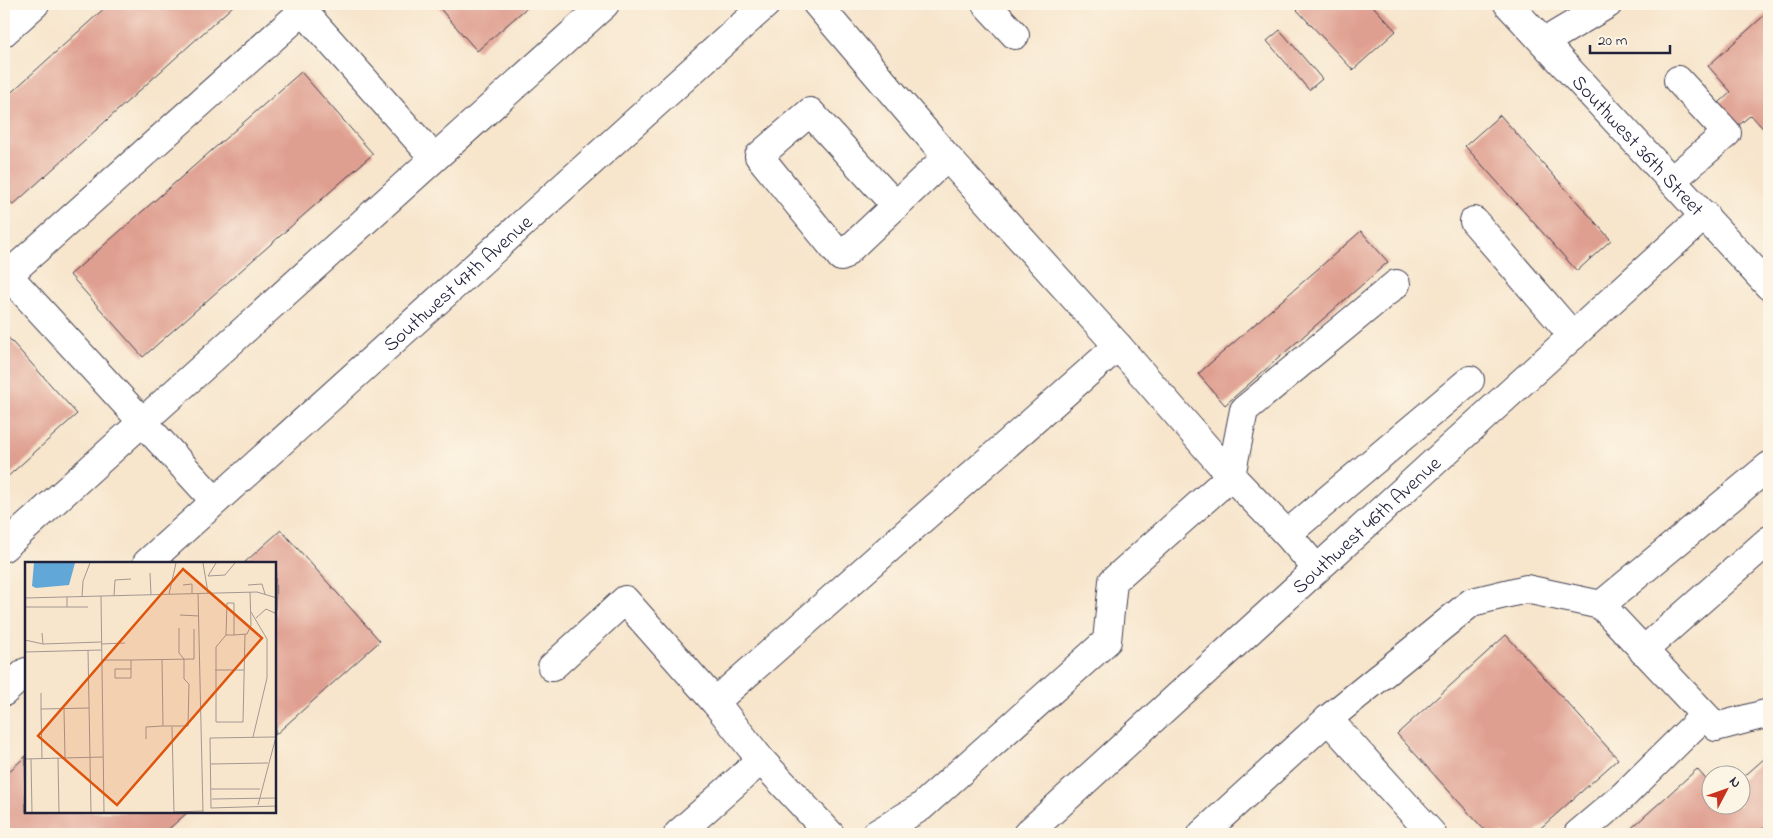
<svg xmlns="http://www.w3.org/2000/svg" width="1773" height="838" font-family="'Indie Flower',sans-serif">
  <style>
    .building { fill: #df9f90 }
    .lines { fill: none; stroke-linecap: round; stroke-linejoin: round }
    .minor-casing { stroke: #423f51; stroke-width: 30 }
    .minor { stroke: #fff; stroke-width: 28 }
    .labels { text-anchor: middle; stroke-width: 4; stroke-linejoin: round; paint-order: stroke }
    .street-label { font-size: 20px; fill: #22223b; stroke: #fcf5e5 }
    .inset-road { fill: none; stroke: #a29792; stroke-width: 1 }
    .view { fill: #de560e; fill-opacity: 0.15; stroke: #de560e; stroke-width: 2.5 }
    .inset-edge { fill: none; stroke: #22223b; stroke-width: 2.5 }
  </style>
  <rect width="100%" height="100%" fill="#fcf5e5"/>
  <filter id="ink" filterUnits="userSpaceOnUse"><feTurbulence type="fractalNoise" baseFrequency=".02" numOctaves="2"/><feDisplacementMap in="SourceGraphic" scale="10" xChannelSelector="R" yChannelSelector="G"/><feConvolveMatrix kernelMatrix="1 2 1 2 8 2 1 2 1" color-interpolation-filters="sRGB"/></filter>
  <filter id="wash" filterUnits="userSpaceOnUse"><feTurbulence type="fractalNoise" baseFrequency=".0096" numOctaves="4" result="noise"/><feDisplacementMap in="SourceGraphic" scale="20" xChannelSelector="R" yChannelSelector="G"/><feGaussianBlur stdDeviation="1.12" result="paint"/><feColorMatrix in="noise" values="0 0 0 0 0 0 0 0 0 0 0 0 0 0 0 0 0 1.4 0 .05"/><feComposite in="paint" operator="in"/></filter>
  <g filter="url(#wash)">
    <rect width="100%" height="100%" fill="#f7e5cc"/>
    <g id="blocks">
      <!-- building -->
      <g class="building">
        <polygon points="109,4 231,4 233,6 13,205 4,195 4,99"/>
        <polygon points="436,4 531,4 477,51"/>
        <polygon points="1304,4 1371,4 1396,31 1353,70 1297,10"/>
        <polygon points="1769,11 1769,133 1768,134 1751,115 1739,125 1719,103 1731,92 1708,66"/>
        <polygon points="1280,30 1322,79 1309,90 1267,41"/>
        <polygon points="301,72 373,154 143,357 70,275"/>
        <polygon points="1500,115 1611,240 1577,271 1465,146"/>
        <polygon points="1361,231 1388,262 1225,405 1198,374"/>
        <polygon points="4,333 77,414 4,480"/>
        <polygon points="281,530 380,641 275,735 275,563 244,563"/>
        <polygon points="1506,635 1618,759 1534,834 1488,834 1397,734"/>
        <polygon points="26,756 26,812 188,812 163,834 4,834 4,776"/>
        <polygon points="1765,758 1769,762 1769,817 1768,824 1756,834 1625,834 1697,769 1710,784 1710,806 1740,806 1740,780"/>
      </g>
    </g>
  </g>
  <g filter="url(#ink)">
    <use href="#blocks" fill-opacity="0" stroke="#423f51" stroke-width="1"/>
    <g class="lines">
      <!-- minor casing -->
      <g class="minor-casing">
        <g id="minor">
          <polyline points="297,4 434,158"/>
          <polyline points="817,4 947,157 841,257 759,156 810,112 896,206"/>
          <polyline points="986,4 1015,35"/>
          <path id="s1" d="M1508,4L1769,286"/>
          <polyline points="4,32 35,4"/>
          <polyline points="1544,42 1608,4"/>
          <polyline points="947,157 1118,346 1231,476 1287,534 1470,380"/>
          <polyline points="1672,180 1727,133 1678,80"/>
          <polyline points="1474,221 1573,336"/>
          <polyline points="4,271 215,501"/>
          <polyline points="8,275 303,11"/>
          <polyline points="1769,466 1601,605 1716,727 1769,713"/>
          <polyline points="1287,534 1317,569"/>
          <polyline points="4,547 605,4"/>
          <path id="s2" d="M147,563L766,4"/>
          <polyline points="1643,651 1769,540"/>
          <polyline points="552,667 625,600 715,702"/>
          <polyline points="4,692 26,672"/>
          <polyline points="1328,719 1432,834"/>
          <polyline points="678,834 761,760"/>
          <polyline points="830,834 761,760 715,702 1118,346"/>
          <polyline points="876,834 921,807 1107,641 1113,581 1231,476 1244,410 1396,284"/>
          <path id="s3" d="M1027,834L1705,215"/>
          <polyline points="1202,834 1328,719 1472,602 1526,589 1601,605"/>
          <polyline points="1578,834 1623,796 1704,716"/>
        </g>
      </g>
      <!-- minor -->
      <use href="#minor" class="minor"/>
    </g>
  </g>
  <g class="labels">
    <!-- street labels -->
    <g class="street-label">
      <text dy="7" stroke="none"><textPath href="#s1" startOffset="192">Southwest 36th Street</textPath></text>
      <text dy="7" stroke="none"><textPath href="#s2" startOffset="418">Southwest 47th Avenue</textPath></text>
      <text dy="7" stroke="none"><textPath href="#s3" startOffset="459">Southwest 46th Avenue</textPath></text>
    </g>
  </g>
  <!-- overview -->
  <g transform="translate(25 562)">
    <rect width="251" height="251" fill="#f7e5cc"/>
    <path d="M9,1H50L44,23L11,26L7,24Z" fill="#61a7d7"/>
    <path class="inset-road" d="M178,1L183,31M125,11L126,33M183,14L200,13L210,1M183,14L191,1M158,23L167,22V31M223,23L237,22L240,32M173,31L178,251M144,32L151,1M76,34L79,251M89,34L90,18L106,17M42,35V45H63M57,35L58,19L65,1M0,36L232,30L252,36M0,45H42M226,50L242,77V116L228,175M155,53L174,54M231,56L241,47L252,52M201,73L191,85V160H218L220,72M209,73H201L202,41H209V73L222,72L226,63L225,30M0,78L18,82L17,71M18,82L76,80M76,82L100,81M63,88L66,251M0,90L76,88M137,97L138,164H163L164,122L159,117V97L154,91V66M76,98H106V116H90V107H106M106,98L169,97V67M190,108H219M16,131V147M39,147L40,196M147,165L149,251M250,175L185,176L186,246L252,244M121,177V165L138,164M33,196L34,251M0,197L78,195M6,197L7,251M17,197L16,147L64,146M186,202L243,201M186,227H235M187,237L252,236M233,243L252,171M149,250L178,249"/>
    <path class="view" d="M158,7L237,76L92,243L13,174Z"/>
    <rect width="251" height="251" class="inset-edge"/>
  </g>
  <!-- margin -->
  <rect width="1773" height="838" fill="none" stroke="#fcf5e5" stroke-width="20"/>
  <!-- north arrow -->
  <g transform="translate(1726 790) rotate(49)"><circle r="24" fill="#fcf5e5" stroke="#a5a1a1"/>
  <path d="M0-4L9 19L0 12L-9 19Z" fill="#c8321e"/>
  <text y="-8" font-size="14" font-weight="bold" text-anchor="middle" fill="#22223b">N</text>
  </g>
  <!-- scale -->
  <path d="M1590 45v8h80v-8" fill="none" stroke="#22223b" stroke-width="2.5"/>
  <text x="1598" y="45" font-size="15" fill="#22223b" stroke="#fcf5e5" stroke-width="4" paint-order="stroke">20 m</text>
</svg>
